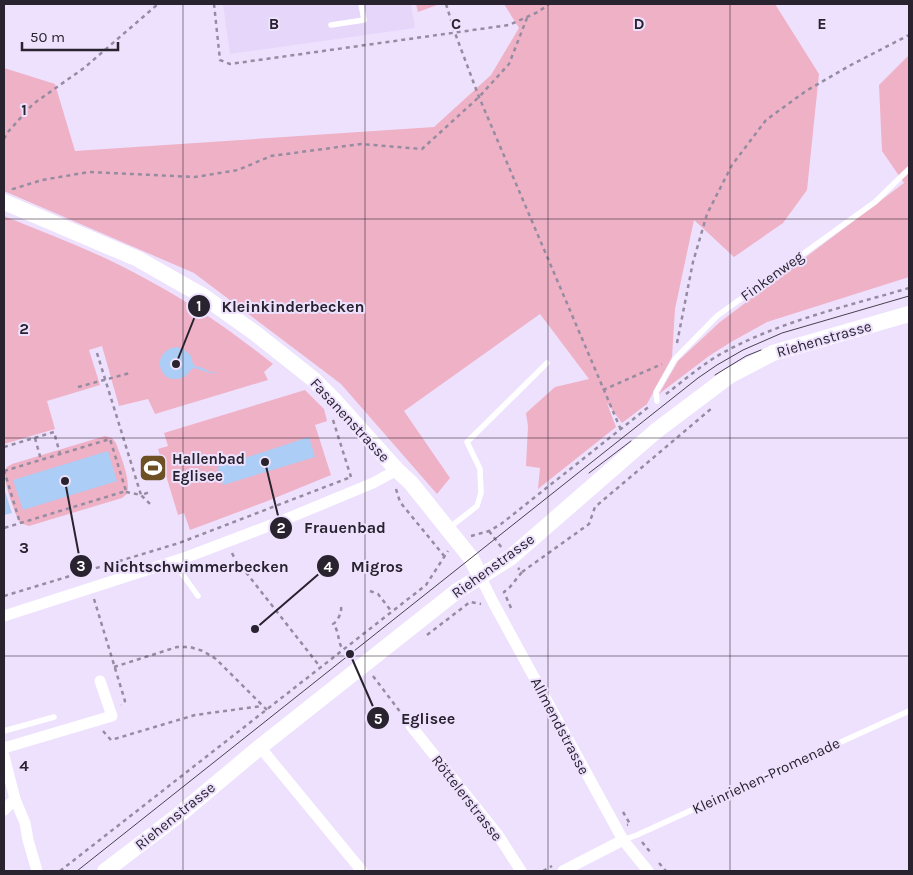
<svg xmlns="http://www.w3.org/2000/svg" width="913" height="875" font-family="Karla,sans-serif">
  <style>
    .built { fill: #e6d6fa }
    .green { fill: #efb1c5 }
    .water { fill: #accdf5 }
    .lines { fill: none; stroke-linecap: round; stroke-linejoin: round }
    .path { stroke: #958ca1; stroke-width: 2.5; stroke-dasharray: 4 4; stroke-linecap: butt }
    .lane { stroke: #fff; stroke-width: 5.5 }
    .street { stroke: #fff; stroke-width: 11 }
    .secondary { stroke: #fff; stroke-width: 16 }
    .tram { stroke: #484250; stroke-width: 1 }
    .grid { fill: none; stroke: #28232e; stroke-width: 1; stroke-opacity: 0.55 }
    .labels { text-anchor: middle; stroke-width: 4; stroke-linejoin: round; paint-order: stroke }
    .street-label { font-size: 15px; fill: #28232e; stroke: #eee1fe }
    .poi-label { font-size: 15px; font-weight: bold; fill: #28232e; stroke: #eee1fe; text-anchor: start }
    .grid-label { font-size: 16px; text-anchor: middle; font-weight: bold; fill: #28232e; stroke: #eee1fe; stroke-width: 4; stroke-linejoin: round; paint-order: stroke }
    .leader { fill: none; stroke: #28232e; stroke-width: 2 }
    .callout-dot { fill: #28232e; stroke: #eee1fe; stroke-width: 2 }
    .mark-label { font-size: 15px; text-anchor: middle; font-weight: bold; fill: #fff }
    .callout-label { font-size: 16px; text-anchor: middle; font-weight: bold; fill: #28232e; stroke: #eee1fe; stroke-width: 4; stroke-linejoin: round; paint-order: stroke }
  </style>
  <rect width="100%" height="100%" fill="#eee1fe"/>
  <!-- built -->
  <polygon class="built" points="223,4 411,4 415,28 230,54"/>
  <!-- green -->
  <g class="green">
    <polygon points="416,4 440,4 418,12"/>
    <polygon points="504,4 775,4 819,74 807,190 783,223 734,257 694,220 675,309 672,357 647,404 622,423 607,403 616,427 538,489 540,468 526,466 528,426 526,413 555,387 589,379 540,314 404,411 450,478 437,494 341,384 194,273 4,191 4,68 55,84 75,151 434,127 491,75 519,28"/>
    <polygon points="909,55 909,277 767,322 731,342 709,356 659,394 678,361 720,322 904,183 882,151 879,85"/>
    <path d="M4,216C47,234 92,250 133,272C185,299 228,328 273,364L264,372L268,380L155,414L148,399L119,406L102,346L89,350L100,385L47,401L55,429L4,444Z"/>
    <polygon points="305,390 324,409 327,421 315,425 331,475 265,502 190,530 184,513 178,515 158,449 168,446 164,433"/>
    <path d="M105,436L112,438L116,443C121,457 131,480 127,494L122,498L29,526L20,523C15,514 1,477 6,469C7,466 9,466 12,464Z"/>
  </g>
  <!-- water -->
  <g class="water">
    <path d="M177,347L183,349L187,352L191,356L193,364L195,366L203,368L210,372L218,373C209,375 202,369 193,368C189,371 187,377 181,378C159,386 149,350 177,347Z"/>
    <polygon points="309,437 315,457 223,485 217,467"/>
    <polygon points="108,451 117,481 23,510 13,480"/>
    <polygon points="4,488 12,513 4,515"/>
  </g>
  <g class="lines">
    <!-- path -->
    <g class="path">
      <polyline points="214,4 220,60 230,64 509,25 538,12 549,4"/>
      <polyline points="446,4 455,33 479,97 621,430"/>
      <polyline points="4,139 7,133 33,104 84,68 158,4"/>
      <polyline points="13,190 13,189 42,180 89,172 195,177 238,170 271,156 361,144 422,149 479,97 509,64 527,18"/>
      <polyline points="677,343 693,262 707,214 732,165 766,120 806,91 849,66 909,35"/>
      <polyline points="97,353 141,495 150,492"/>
      <polyline points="78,387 130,373"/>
      <polyline points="603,390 662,364"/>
      <path d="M666,394C686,379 706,361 728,350C785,320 848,306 909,288"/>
      <polyline points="333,420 351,477"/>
      <polyline points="35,438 41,460"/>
      <polyline points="4,447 54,432 60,454"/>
      <polyline points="4,470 20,523"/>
      <polyline points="4,471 110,439 126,491 4,528"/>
      <polyline points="396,489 400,502 445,557"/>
      <polyline points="126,492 141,495 150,504"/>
      <polyline points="489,531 502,548"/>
      <polyline points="471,536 489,531 501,524 651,405"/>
      <polyline points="232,553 234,557 321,668"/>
      <polyline points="522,572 589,524 595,507 712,408"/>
      <polyline points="370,591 378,594 392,612"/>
      <polyline points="4,596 179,543 351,477"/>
      <polyline points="94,599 125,701 121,705"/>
      <path d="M341,607C342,612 338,621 333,624C340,632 337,641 343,650"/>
      <polyline points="511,608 504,592 510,587 522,572 518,568"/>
      <polyline points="427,635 470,602 481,604"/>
      <polyline points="114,667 177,647 190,647 203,651 216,659 267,710"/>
      <polyline points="373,676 404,717"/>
      <polyline points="103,731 111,740 195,715 262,706"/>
      <polyline points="623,812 630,824 627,825"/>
      <polyline points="642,842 651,853"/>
      <polyline points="659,863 666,871"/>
      <polyline points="60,871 426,585 448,551"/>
      <polyline points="543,871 552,866"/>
    </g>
    <!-- lane -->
    <g class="lane">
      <polyline points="331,25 364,20 361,4"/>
      <polyline points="657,401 656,392 675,359 717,316 875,202 909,169"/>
      <polyline points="449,528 477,506 481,493 480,469 467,442 547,363"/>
      <polyline points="174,562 183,575 198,596"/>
      <polyline points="4,731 54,717"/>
      <polyline points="623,840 637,835 909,711"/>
    </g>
    <!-- street -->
    <g class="street">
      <polyline points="480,576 494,604 623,840 648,871"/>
      <polyline points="4,616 187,557 279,522 373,483 397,470"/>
      <polyline points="411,726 498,835 521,871"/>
      <polyline points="260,747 362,871"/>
      <polyline points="4,748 112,716 100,681"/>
      <polyline points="4,756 15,799 25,823 28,840 37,871"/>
      <polyline points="4,810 15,799"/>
      <polyline points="563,871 623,840"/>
    </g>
    <!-- secondary -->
    <g class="secondary">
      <polyline points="4,202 138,259 203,296 255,333 313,379 335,401 397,470 411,483 471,558 480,576"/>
      <polyline points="105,871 180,814 260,747 457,591 510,558 656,431 729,376 773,353 909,314"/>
    </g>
    <!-- tram -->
    <g class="tram">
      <polyline points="715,375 746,356 761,350"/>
      <polyline points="589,473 631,441"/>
      <polyline points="77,871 602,454 698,378 717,365 743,350 782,333 909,296"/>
    </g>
  </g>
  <!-- grid -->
  <path class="grid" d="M183,4V871M365,4V871M548,4V871M730,4V871M4,219H909M4,438H909M4,656H909"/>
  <!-- icons -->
  <defs>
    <g id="stadium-square" transform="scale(1.4375)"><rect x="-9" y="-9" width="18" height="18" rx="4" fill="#6d5024" stroke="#eee1fe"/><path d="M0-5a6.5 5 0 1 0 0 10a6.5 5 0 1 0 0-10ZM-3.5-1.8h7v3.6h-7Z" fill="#fff"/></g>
  </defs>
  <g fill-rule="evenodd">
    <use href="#stadium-square" x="153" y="468"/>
  </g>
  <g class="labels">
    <!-- street labels -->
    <g class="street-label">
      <text transform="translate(772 276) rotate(-36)" y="5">Finkenweg</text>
      <text transform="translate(824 339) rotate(-16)" y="5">Riehenstrasse</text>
      <text transform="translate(350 420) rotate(47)" y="5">Fasanenstrasse</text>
      <text transform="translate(493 566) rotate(-36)" y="5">Riehenstrasse</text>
      <text transform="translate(560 726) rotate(62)" y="5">Allmendstrasse</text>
      <text transform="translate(766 776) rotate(-25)" y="5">Kleinriehen-Promenade</text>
      <text transform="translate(467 798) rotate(52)" y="5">Röttelerstrasse</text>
      <text transform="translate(175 816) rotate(-39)" y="5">Riehenstrasse</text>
    </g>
    <!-- poi labels -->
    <g class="poi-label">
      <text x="172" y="464">Hallenbad<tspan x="172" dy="17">Eglisee</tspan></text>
    </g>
  </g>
  <g class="grid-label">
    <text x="274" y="29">B</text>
    <text x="456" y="29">C</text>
    <text x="639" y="29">D</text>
    <text x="822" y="29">E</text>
    <text x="24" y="115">1</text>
    <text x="24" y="334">2</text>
    <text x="24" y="553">3</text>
    <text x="24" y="771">4</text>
  </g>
  <!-- callouts -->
  <path class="leader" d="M176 364L199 306M265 462L281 528M65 481L81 566M255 629L328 566M350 654L378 718"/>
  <g class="callout-dot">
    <circle cx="176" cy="364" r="5"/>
    <circle cx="265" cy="462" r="5"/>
    <circle cx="65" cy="481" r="5"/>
    <circle cx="255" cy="629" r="5"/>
    <circle cx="350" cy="654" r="5"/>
    <circle cx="199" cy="306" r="12"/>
    <circle cx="281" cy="528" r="12"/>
    <circle cx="81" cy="566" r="12"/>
    <circle cx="328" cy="566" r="12"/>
    <circle cx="378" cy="718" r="12"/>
  </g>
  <g class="mark-label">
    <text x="199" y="311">1</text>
    <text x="281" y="533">2</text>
    <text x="81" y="571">3</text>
    <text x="328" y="572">4</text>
    <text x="378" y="724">5</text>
  </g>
  <g class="callout-label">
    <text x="293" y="312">Kleinkinderbecken</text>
    <text x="345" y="533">Frauenbad</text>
    <text x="196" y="572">Nichtschwimmerbecken</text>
    <text x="377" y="572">Migros</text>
    <text x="428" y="724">Eglisee</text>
  </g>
  <!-- border -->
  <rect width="913" height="875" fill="none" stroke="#28232e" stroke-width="10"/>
  <!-- scale -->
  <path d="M22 42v8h96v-8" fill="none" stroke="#28232e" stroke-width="2.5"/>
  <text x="30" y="42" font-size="15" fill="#28232e" stroke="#eee1fe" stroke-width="4" paint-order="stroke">50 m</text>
</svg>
